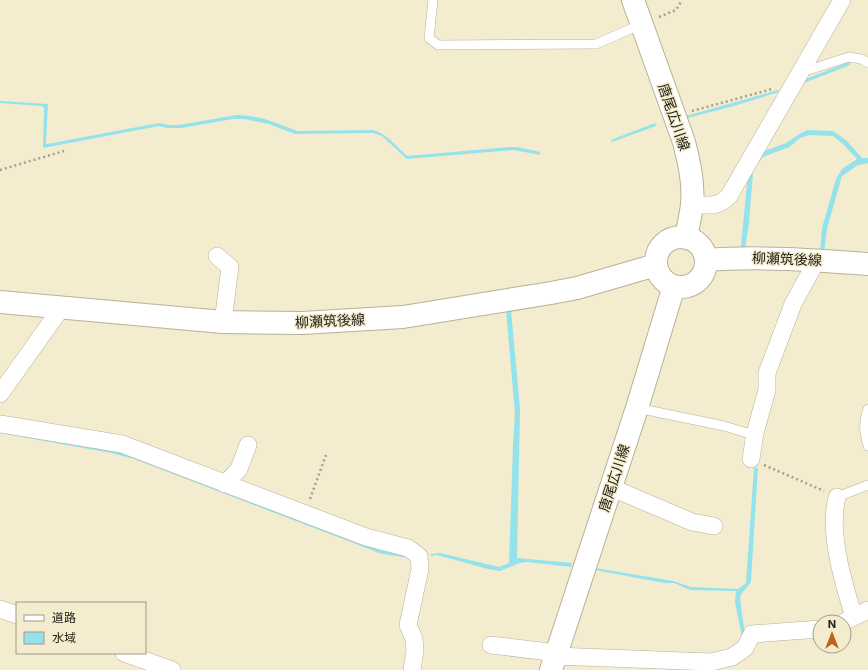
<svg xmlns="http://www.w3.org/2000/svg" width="868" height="670" font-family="Inter,'Noto Sans JP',sans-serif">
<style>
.water{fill:#94e2ec}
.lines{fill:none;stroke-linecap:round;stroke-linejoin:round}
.service-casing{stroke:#b9b196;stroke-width:10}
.minor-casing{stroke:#b9b196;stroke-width:18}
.secondary-casing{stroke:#b9b196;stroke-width:24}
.path{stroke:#a6a08a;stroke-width:2.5;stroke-dasharray:2 3;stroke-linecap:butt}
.service{stroke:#fff;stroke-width:9}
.minor{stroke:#fff;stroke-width:17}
.secondary{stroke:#fff;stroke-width:22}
.labels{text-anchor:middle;stroke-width:3;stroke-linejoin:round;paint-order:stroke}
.street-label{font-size:14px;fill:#232016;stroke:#f4eccf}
</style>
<rect width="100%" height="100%" fill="#f4eccf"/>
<path class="water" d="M849 62 850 65 804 83 803 80Z
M778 90 779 92 734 106 687 118 686 116Z
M0 101 48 104 46 143 47 144 159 123 168 125H179L237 115 250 116 265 119 298 131 373 130C387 134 396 146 407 156L511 147H517L540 152V155L514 150 407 159 382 136 373 133 295 134 269 124 244 119H233L181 128H167L159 126 43 148 44 108 42 106 0 103Z
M655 123 656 126 612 142 611 140Z
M808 130 833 131 847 141 862 158H868V163L858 165 842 176 827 229 824 253H820L822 228 836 179 842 169 857 159 843 144 833 136 809 135 800 138 789 147 763 157 759 162 756 160 759 153 786 143 801 133Z
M748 173H753L749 223 744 256H740Z
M506 310H511L520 409 517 558 572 563 571 567 527 562 520 563 500 571 488 569 437 555 431 556V554L440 553 499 567 509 563 513 444 515 414Z
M0 430 115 450 382 551 410 555V558L382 554 134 459 111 453 0 433Z
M754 468H758L751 581C748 588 740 592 740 599L745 635 742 636 735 603 736 591 690 590 674 583H664L595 570V568L673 581 691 587 738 589 746 583Z"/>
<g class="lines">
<g class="service-casing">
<path id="service" d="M433 0 429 38 438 45 596 44 642 24
M802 72 849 57 861 59 868 63
M637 408 724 426 754 435
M868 409C863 423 864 432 868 446
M837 497 868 485"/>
</g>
<g class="minor-casing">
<path id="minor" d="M692 204C707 205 718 208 729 196L842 0
M217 256 230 267 223 322
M0 394 62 307
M0 424 122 444 366 537 408 548 419 556 420 569 408 625 414 639 415 650 412 670
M751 459 755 433 767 390V373L793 304 817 260
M225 484 239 469 248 445
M610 487 692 522 714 526
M837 497C828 532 843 582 854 617
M0 609 17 615
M844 622 868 610
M491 645 557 653
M124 653 172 670
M556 656 711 662 732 657 745 648 752 634 820 629"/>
</g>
<g class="secondary-casing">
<path id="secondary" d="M633 0 684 142C689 162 694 183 692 204 691 215 688 226 686 238
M656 262a25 25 0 1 1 50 0a25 25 0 1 1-50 0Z
M706 260C760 256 814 260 868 264
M0 302 223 322 302 323 403 317 551 293 577 288 656 265
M551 670 637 408 674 286"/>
</g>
<path class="path" d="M659 17 676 10 682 0
M692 111 772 89
M0 170 64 151
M764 465 824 491
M310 499 326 455"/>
<use href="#service" class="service"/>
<use href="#minor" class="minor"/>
<use href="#secondary" class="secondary"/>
</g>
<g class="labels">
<g class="street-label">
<text transform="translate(674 117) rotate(71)" y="5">唐尾広川線</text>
<text transform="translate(787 259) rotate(2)" y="5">柳瀬筑後線</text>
<text transform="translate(330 321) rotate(-3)" y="5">柳瀬筑後線</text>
<text transform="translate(614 478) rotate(-72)" y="5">唐尾広川線</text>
</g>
</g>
<rect x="16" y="602" width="130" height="52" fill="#f4eccf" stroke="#a09a85"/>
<rect x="24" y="615" width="20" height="6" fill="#ffffff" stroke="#a09a85"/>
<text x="52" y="622" font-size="12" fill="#232016">道路</text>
<rect x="24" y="632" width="20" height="12" fill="#94e2ec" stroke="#a09a85"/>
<text x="52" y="642" font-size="12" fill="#232016">水域</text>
<g transform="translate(832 634)"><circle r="19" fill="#f4eccf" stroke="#a09a85"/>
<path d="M0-3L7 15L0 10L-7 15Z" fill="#c0621a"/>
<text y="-6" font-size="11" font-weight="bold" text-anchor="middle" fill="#232016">N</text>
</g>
</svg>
